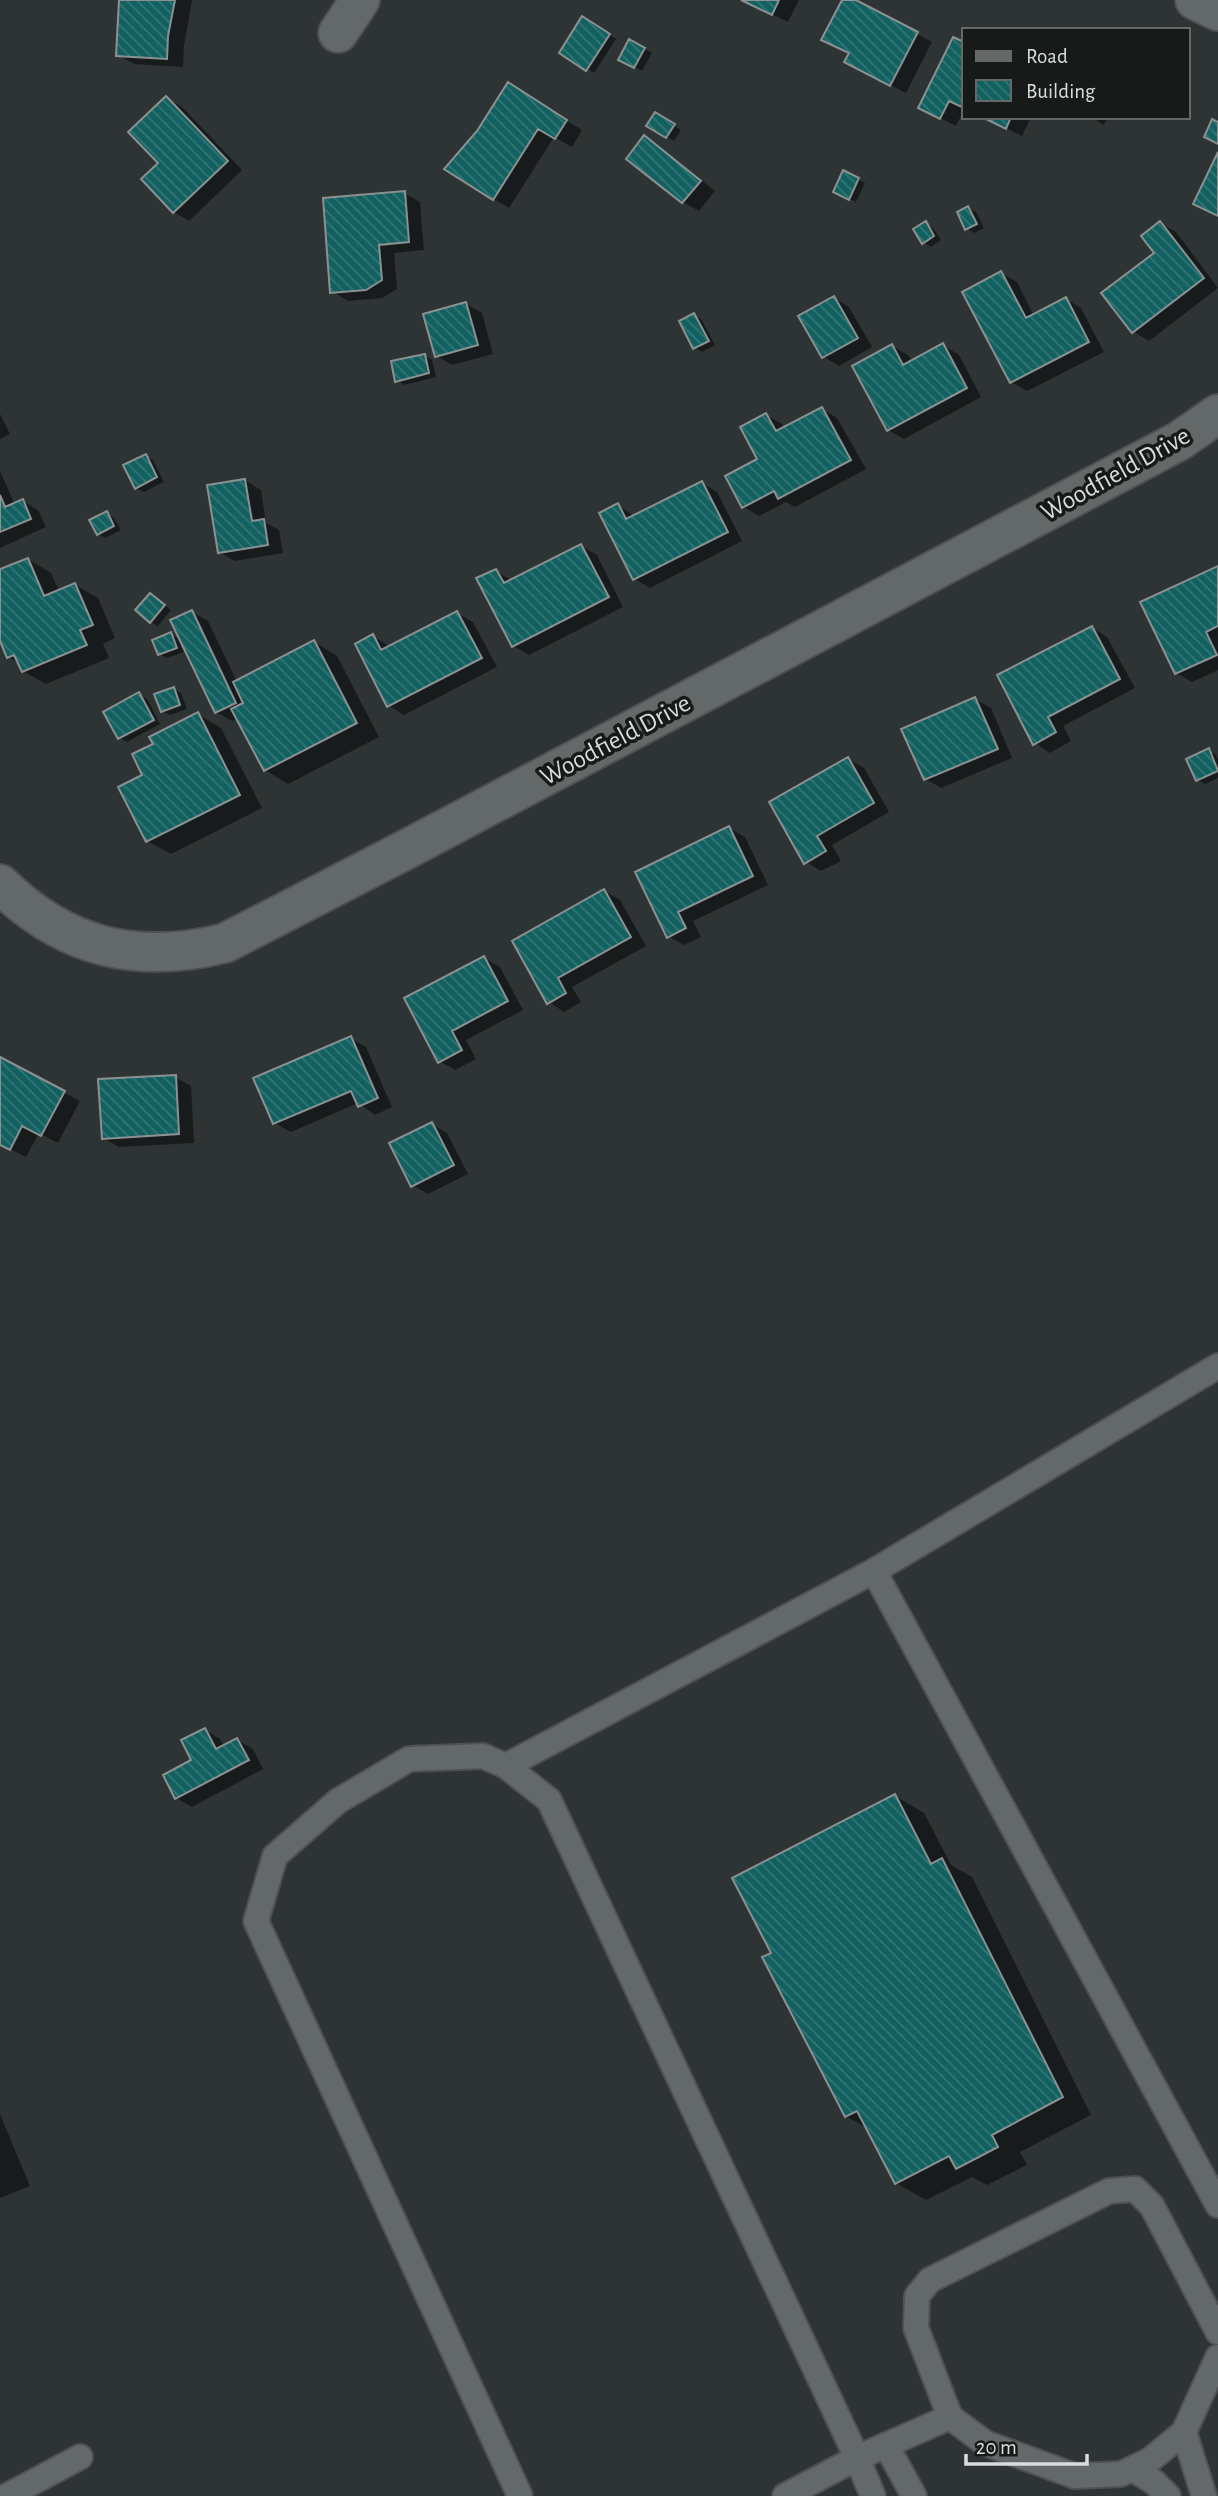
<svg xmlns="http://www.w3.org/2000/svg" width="1218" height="2496" font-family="'Alegreya Sans',sans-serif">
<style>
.shadow{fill:#0007}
.building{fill:url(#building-back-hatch);stroke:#8b9191;stroke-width:2}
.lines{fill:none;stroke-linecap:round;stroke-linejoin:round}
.service-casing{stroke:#4d5151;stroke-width:28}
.minor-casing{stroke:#4d5151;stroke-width:42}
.service{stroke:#636868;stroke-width:24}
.minor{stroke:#636868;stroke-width:38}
.labels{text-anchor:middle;stroke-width:7;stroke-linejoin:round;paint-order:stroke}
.street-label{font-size:26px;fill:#dadddd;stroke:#181a1a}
</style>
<defs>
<pattern id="building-back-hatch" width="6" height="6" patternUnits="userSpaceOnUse" patternTransform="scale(1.75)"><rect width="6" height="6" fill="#126060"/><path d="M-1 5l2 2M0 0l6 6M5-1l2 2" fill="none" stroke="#347676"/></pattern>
</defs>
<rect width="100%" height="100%" fill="#2e3333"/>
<path class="shadow" d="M121 0H192L184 46 183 67 134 64 118 55Z
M742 0H799L788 22Z
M844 0H853L932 42 906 93 862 70 850 54 823 40Z
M583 18 616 39 594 73 561 52Z
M954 39 964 44V110L956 126 936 116Z
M630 41 652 53 642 71 620 59Z
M524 94 582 130 572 147 554 137 509 208 494 199Z
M166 98 182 107 242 170 189 221 174 212 160 163Z
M655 114 681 130 674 141 648 125Z
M983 117H1031L1022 136Z
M1092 117H1109L1103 125Z
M645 138 660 147 715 191 699 211 683 202 628 158Z
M858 179 865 183 856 202 842 196Z
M404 193 420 202 424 250 394 253 397 289 382 298 348 301 332 291Z
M968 208 976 212 984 228 974 233 967 228Z
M1160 223 1176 232 1218 288 1149 341 1134 332 1104 294 1156 253Z
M926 224 933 228 941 240 931 247 923 242Z
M1001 273 1017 282 1034 316 1066 299 1081 308 1104 352 1027 391 1011 382Z
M834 298 849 307 872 347 839 366 824 357Z
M466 304 482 313 493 354 452 365 437 356Z
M694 315 701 319 715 345 702 352 695 348Z
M943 345 959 355 981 397 904 439 888 430 892 346 908 355 912 362Z
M424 355 432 360 436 377 404 385 397 380Z
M822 409 837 418 866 469 795 507 786 502 759 516 744 507 759 459 766 415 782 424 784 429Z
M0 414 10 434 0 439Z
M145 456 153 460 164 482 144 492 136 488Z
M0 471 15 505 23 501 38 510 46 527 0 548Z
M245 480 261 490 266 523 279 530 283 553 235 561 219 552Z
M702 483 717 492 742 541 650 588 635 579 618 505 635 517Z
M107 513 114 518 121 530 105 538 98 534Z
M581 546 597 555 623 607 529 655 513 646 496 571 511 580Z
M28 559 51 573 59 591 75 585 98 598 115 638 103 644 109 658 46 684 23 671 19 663 8 657 0 637V571Z
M1218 568V670L1192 682 1176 673Z
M158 599 171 610 158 626 151 622Z
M192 612 208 621 237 682 314 642 337 656 379 737 288 784 265 770 238 718 232 721 216 712 183 643 180 644 184 652 167 658 159 654 171 634 182 641Z
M457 613 473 622 497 667 404 715 388 705 373 636 390 647Z
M1092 628 1107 637 1135 688 1063 726 1071 741 1050 753 1035 743Z
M173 689 181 693 187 709 170 715 162 711Z
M139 694 147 699 160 724 127 742 120 738Z
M975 699 991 708 1012 758 941 788 926 779Z
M198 714 221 728 262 808 171 854 147 841 145 776 155 744Z
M1208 750 1216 755 1218 759V778L1205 784 1198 780Z
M848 759 864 768 889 812 832 845 841 861 821 871 806 862Z
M729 828 745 837 768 885 693 921 701 937 684 945 668 936 637 873Z
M604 891 620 900 646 946 572 987 581 1002 564 1012 549 1002 514 942Z
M484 958 500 967 523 1010 466 1040 476 1059 455 1070 439 1061 406 999Z
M350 1038 366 1047 392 1107 375 1115 358 1103 291 1132 275 1123Z
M0 1059 80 1101 58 1143 39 1133 26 1157 0 1144Z
M175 1077 191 1086 194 1143 119 1147 103 1138Z
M432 1124 447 1133 468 1174 428 1194 412 1185Z
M205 1730 220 1739 225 1747 237 1740 253 1749 263 1769 192 1807 176 1798Z
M895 1796 924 1813 951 1865 972 1877 1091 2115 1020 2152 1027 2165 987 2185 972 2177 926 2200 896 2183 868 2129 846 2116 773 1954Z
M0 2114 30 2186 0 2198Z"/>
<path class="building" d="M119 0H175L168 36 167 59 116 56Z
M741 0H779L772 15Z
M842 0H856L918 32 890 86 844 62 849 53 821 40Z
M582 16 610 34 586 71 559 53Z
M953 37 964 42V108L949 101 940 119 918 108Z
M629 39 645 48 634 68 618 60Z
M508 82 567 120 555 139 538 129 493 200 444 169 477 131Z
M166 96 228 161 173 213 141 179 158 163 128 132Z
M655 112 675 124 666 138 646 126Z
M982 117H1011L1006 129Z
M1212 119 1218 122V144L1204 137Z
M644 135 701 181 682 203 626 159Z
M1218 152V216L1193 204Z
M843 170 859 178 849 200 833 192Z
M405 191 409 242 379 245 382 280 366 290 330 293 323 198Z
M968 206 977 224 965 230 957 212Z
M926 221 934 236 922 244 913 229Z
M1160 221 1204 278 1132 333 1101 293 1154 253 1141 236Z
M1001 271 1026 318 1066 297 1089 342 1010 383 962 292Z
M834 296 858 338 822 358 798 316Z
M466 302 478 345 435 357 423 314Z
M694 313 709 341 693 349 679 321Z
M943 343 967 388 887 431 852 366 892 344 903 365Z
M425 354 429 373 395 382 391 361Z
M822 407 851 460 778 499 774 491 742 508 725 476 757 459 740 427 766 413 776 431Z
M146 454 157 477 135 489 123 465Z
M245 479 252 521 264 519 268 545 218 553 207 485Z
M702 481 728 532 633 580 599 513 618 503 626 519Z
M0 495 5 507 23 499 31 519 0 532Z
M107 511 114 526 97 535 89 520Z
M581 544 609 597 512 647 476 578 496 569 504 583Z
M28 558 44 596 75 583 93 625 80 630 87 645 22 672 14 655 7 658 0 641V569Z
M1218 566V626L1206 632 1217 655 1175 674 1140 602Z
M150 593 165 605 150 623 135 610Z
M192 610 236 703 215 713 170 620Z
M457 611 482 658 387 707 355 644 373 634 381 650Z
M1092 626 1120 679 1048 717 1056 732 1033 745 997 675Z
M171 632 177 648 158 655 152 640Z
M314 640 357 723 264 771 231 709 243 703 233 682Z
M174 687 180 705 161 712 154 694Z
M139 692 154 720 118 739 103 712Z
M975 697 998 749 924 780 901 729Z
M198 712 240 795 146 842 118 787 142 775 132 754 153 744 149 737Z
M1209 748 1218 771 1196 781 1186 759Z
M848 757 874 803 817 836 826 851 804 864 769 802Z
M729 826 753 876 678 912 686 928 667 938 635 872Z
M604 889 631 937 558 978 566 993 547 1004 512 941Z
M484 956 508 1001 452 1031 462 1050 438 1063 404 998Z
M351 1036 378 1098 358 1107 351 1091 273 1124 253 1078Z
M0 1057 65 1091 41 1136 22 1126 10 1150 0 1145Z
M176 1075 179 1134 102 1139 98 1079Z
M432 1122 454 1165 411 1187 389 1143Z
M205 1728 216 1749 237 1738 249 1760 175 1799 163 1775 191 1760 181 1740Z
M895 1794 931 1864 942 1858 1063 2097 992 2135 998 2147 956 2169 949 2156 895 2184 857 2111 845 2117 762 1957 771 1953 732 1878Z"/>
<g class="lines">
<g class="service-casing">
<path id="service" d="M1218 1366 874 1571 1218 2205
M506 1766 874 1571
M950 2417 916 2328 917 2296 930 2280 1109 2191 1135 2189 1152 2206 1218 2332
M1184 2432 1204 2496
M886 2445 914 2496
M1133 2469 1154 2482 1168 2496
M7 2496 80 2457
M520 2496 256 1921 275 1856 338 1801 409 1759 483 1756 506 1766 549 1800 857 2458 873 2496
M785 2496 857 2458 950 2417 985 2443 1075 2476 1121 2474 1150 2460 1184 2432 1218 2357"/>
</g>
<g class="minor-casing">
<path id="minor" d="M1195 0 1218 11
M338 33 360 0
M0 884C65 948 137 965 225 943L409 848 1179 441 1218 414"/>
</g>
<use href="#service" class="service"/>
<use href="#minor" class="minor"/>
</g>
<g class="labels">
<g class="street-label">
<text transform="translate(1115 473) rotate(-29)" y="9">Woodfield Drive</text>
<text transform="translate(615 739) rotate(-28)" y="9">Woodfield Drive</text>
</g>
</g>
<rect x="962" y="28" width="228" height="91" fill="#181a1a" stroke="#666868" stroke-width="2"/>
<rect x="976" y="51" width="35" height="10" fill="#636868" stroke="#666868" stroke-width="2"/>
<text x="1026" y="63" font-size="21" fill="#dadddd">Road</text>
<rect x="976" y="80" width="35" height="21" fill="url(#building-back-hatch)" stroke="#666868" stroke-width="2"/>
<text x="1026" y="98" font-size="21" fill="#dadddd">Building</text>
<path d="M966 2454v10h121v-10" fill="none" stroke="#dadddd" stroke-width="3.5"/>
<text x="976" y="2454" font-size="21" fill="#dadddd" stroke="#181a1a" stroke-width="5" paint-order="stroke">20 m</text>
</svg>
